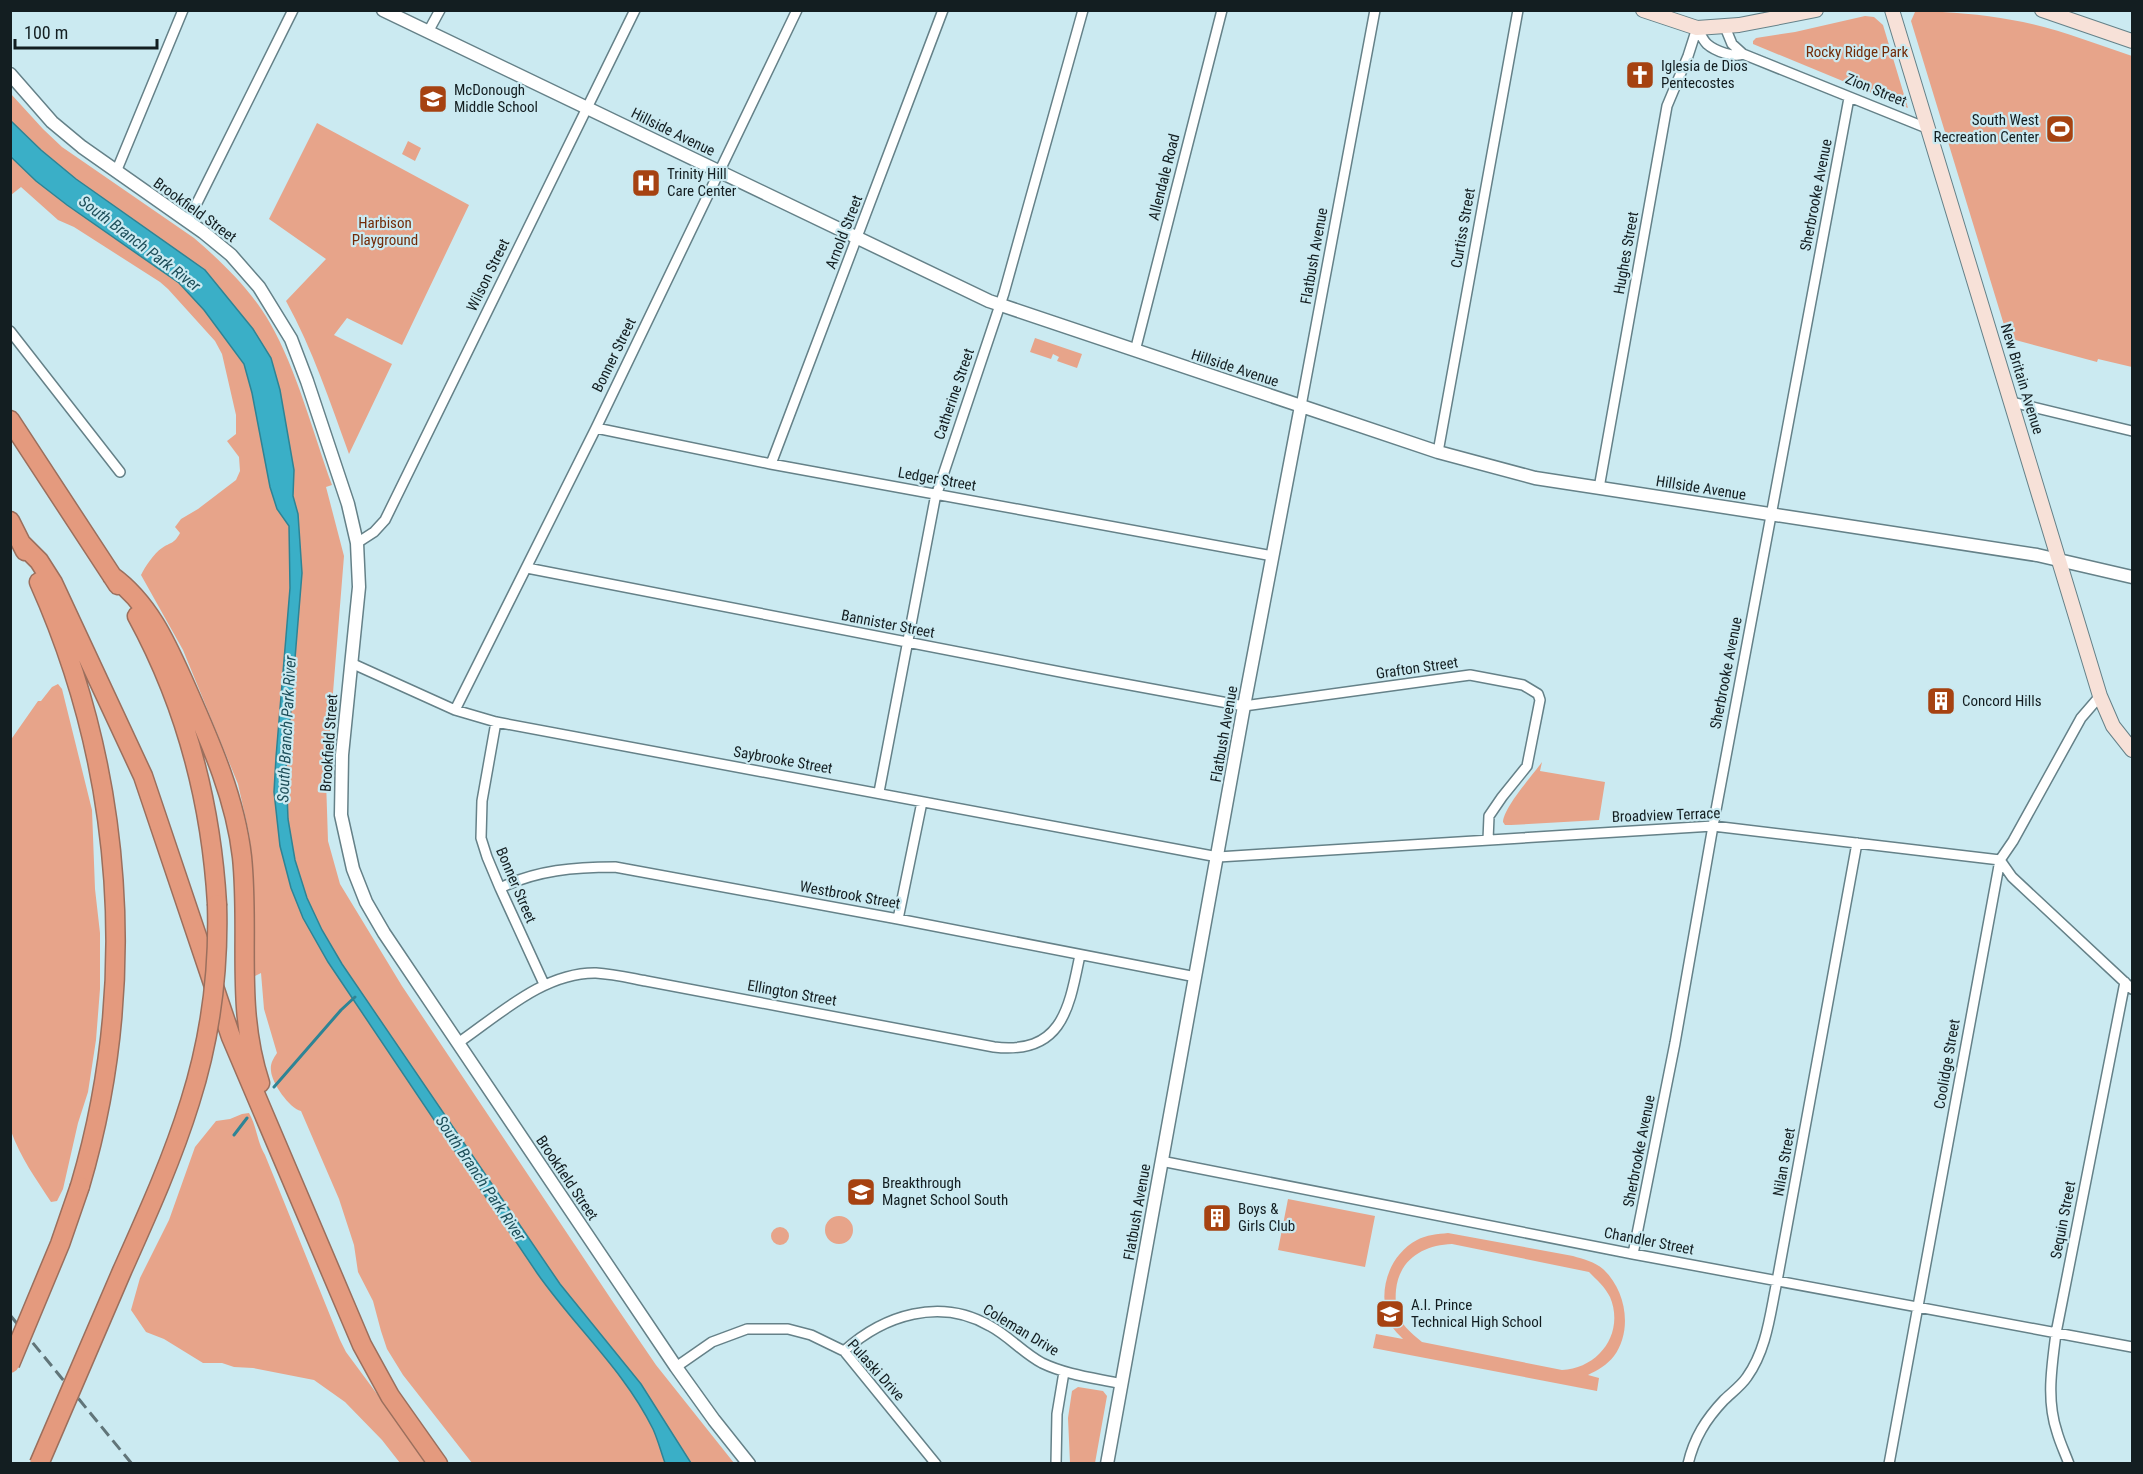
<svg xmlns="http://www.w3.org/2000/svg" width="2143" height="1474" font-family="'Roboto Condensed',sans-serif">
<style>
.green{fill:#e7a48a;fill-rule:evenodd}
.water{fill:#3aafc7;stroke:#2e8495;stroke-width:1.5}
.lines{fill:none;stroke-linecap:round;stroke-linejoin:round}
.stream{stroke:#2e8495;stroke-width:3}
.minor-casing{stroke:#658188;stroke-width:12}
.tertiary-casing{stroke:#658188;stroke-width:15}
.secondary-casing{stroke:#658188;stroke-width:16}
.motorway-casing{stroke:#9b6f5d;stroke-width:21}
.minor{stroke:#fff;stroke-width:9}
.tertiary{stroke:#fff;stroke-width:12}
.secondary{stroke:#f7e1d8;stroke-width:14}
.motorway{stroke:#e49a7e;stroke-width:18}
.rail{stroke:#617579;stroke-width:3;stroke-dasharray:12 6;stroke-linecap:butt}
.motorway-bridge-casing{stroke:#9b6f5d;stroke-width:21;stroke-linecap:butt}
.motorway-bridge{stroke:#e49a7e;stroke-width:18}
.labels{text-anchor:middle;stroke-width:4.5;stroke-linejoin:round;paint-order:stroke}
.park-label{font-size:15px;fill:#722b08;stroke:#cbeaf1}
.poi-label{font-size:15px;fill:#131e21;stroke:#cbeaf1;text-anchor:start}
.street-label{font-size:15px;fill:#131e21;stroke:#cbeaf1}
.water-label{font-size:16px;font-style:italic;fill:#1e4f5a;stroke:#cbeaf1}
</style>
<rect width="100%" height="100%" fill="#cbeaf1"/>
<path class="green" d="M1919 11C1950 12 1981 14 2012 20 2053 27 2093 43 2132 56V367L2098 359 2097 362 2008 338 1911 21 1915 12Z
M1865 16 1874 17 1883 25 1908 108 1753 44V41L1756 38 1795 32Z
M11 94 43 129 62 147 194 238C222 262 251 290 270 323 297 370 313 433 332 485L326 487 344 556 326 780 328 841 340 884 402 986 615 1305 656 1365 734 1463H472L403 1375 387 1349 381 1331 373 1301 358 1272 354 1245 339 1199 301 1111C289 1108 272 1083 271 1071 270 1064 273 1059 277 1053L264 1009 261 973 253 977 252 859 249 833 238 784 183 650 141 575C145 567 154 553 162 548 171 542 174 544 180 533L175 527 181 519 198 509 236 480 240 471 239 457 227 441 236 434V415L222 354 215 341 168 289 160 282 74 227 58 220 21 187 11 195Z
M317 123 469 205 402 345 347 318 334 335 392 364 349 454C330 402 313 350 286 301L326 259 269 219Z
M408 141 421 148 415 161 402 154Z
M1035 338 1082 354 1077 368 1057 361 1059 357 1053 354 1051 359 1030 352Z
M58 684 62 689 92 810 95 889 100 933V989L96 1040 88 1092 78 1123 63 1189 57 1201 51 1202C36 1179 20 1157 11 1131L10 741 38 701H41L52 687Z
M1542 762 1540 771 1605 782 1599 820 1511 825H1505L1503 822C1504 807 1532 776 1542 762Z
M249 1113C257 1127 257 1142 265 1155L340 1340 346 1352 428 1463H400L382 1440 345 1402 314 1380 253 1368 234 1367 222 1363H203L164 1339 146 1332 131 1310 140 1278 169 1220 195 1147 216 1121 230 1119 242 1114Z
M1288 1199 1375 1216 1365 1267 1278 1250Z
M825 1230a14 14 0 1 1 28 0a14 14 0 1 1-28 0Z
M771 1236a9 9 0 1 1 18 0a9 9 0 1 1-18 0Z
M1448 1233 1573 1256C1583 1259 1595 1262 1603 1269 1626 1290 1633 1330 1614 1356 1607 1365 1598 1370 1588 1375L1599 1378 1597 1391 1373 1348 1376 1334 1403 1339C1399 1335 1394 1330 1391 1325 1376 1296 1387 1256 1417 1240 1426 1235 1438 1234 1448 1233ZM1452 1244 1589 1272C1597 1280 1605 1287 1610 1297 1625 1333 1599 1368 1562 1370L1422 1342C1415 1336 1407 1330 1402 1322 1396 1313 1395 1301 1396 1290 1399 1259 1424 1245 1452 1244Z
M1078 1387 1103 1391 1107 1396 1095 1463H1070L1068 1418 1072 1391Z"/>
<path class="water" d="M10 120 41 150 76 179 205 270 253 329 271 358 280 390 294 470 293 496 298 514 302 573 286 768 288 819 295 860 307 898 322 930 342 964 560 1284 641 1384 691 1463H665C661 1452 658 1440 653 1429 624 1370 574 1326 537 1273L328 962 303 918 291 888 280 846 274 792 276 757 290 588 289 526 277 509 270 487 252 393 244 364 204 310 179 283 67 205 36 181 11 157Z"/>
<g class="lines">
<path class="stream" d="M274 1087 341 1010 355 997
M234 1135 247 1118"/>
<g class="minor-casing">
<path id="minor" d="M1725 27 1732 44 1743 54 1929 129
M1697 28C1700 33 1703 40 1707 44 1715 51 1734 58 1743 54
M428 32 440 10
M116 172 183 10
M188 221 293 10
M10 331 120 472
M1135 351 1222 10
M2012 402 2132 431
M1301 406 1375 10
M596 428 771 464 1273 556
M1438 452 1518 10
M771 464 943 10
M1599 488 1667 106 1688 56 1697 28
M357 543 374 532 385 520 635 10
M527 568 1076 675 1244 706 1470 675 1523 685 1538 694 1540 700 1527 766 1502 797 1489 816 1488 840
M351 663 455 710 496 722 1218 857 1713 826 2000 860 2012 877 2132 989
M455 710 596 428 797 10
M496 722 482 801 481 838 487 857 500 888 544 984
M879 792 935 499 1004 293 1083 10
M500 888C537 870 575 867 615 867L898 919 1196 977
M898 919 922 802
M458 1043C499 1015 544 972 596 973 613 974 630 978 646 981L994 1047C1062 1055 1069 1009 1080 955
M1161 1161 1633 1254 2132 1347
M1633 1254 1675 1043 1713 826 1849 98
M844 1351C884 1315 940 1297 990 1326 1009 1336 1023 1353 1042 1363 1067 1375 1095 1378 1122 1384
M676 1367 712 1342 747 1329H788L811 1335 844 1351 936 1464
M1056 1464 1057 1414 1064 1372
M1688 1464C1694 1438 1706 1419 1724 1400 1731 1393 1741 1386 1747 1377 1767 1349 1770 1314 1777 1281L1857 843
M1889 1464 2000 860 2013 841 2081 718 2100 696
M2069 1464C2065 1453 2060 1443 2057 1432 2046 1399 2052 1366 2056 1333L2125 982"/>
</g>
<g class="tertiary-casing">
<path id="tertiary" d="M383 10 989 301 1438 452 1535 478 2037 555 2132 577
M10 74 52 122 82 147 203 232 231 255 259 287 291 339 307 381 348 504 357 543 359 587 342 755 341 815 353 869 366 902 384 933 676 1367 714 1420 749 1464
M1107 1464 1244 706 1301 406"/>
</g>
<g class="secondary-casing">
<path id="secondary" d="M1643 10 1697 28 1739 25 1816 10
M1892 10 2100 696 2113 726 2132 750
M2042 10 2132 41"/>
</g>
<g class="motorway-casing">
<path id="motorway" d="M10 420 118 585
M10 521 25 551
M21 543 39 561 53 583 143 776 231 1037 362 1345 390 1396 438 1464
M112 576C148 602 166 642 183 680 208 737 235 795 242 857 250 934 235 1007 260 1083
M39 582C124 772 139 987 80 1186
M137 616C186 706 211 802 217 904"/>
</g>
<use href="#minor" class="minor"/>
<use href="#tertiary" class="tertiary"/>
<use href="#secondary" class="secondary"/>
<use href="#motorway" class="motorway"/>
<path class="rail" d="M10 1315 132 1464"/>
<g class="motorway-bridge-casing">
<path id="motorway-bridge" d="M10 1364 60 1244 80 1186
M39 1464C67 1399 95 1335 122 1271 147 1215 172 1160 190 1102 210 1039 219 970 217 904"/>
</g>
<use href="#motorway-bridge" class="motorway-bridge"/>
</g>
<defs>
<g id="church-square" transform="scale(1.5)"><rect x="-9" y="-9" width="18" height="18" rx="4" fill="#a64211" stroke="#cbeaf1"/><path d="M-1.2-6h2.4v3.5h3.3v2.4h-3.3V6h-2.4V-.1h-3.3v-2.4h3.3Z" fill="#fff"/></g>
<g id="school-square" transform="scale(1.5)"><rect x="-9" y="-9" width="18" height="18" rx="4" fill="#a64211" stroke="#cbeaf1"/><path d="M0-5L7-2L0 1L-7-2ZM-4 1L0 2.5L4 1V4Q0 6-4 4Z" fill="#fff"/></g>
<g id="stadium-square" transform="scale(1.5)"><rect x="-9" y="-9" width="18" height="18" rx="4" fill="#a64211" stroke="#cbeaf1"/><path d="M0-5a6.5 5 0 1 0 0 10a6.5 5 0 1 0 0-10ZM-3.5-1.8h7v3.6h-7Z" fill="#fff"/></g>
<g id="hospital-square" transform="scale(1.5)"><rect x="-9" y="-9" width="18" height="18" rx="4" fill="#a64211" stroke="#cbeaf1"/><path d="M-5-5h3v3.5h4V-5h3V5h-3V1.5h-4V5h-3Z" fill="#fff"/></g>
<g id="building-square" transform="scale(1.5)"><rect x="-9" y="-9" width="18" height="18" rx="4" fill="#a64211" stroke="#cbeaf1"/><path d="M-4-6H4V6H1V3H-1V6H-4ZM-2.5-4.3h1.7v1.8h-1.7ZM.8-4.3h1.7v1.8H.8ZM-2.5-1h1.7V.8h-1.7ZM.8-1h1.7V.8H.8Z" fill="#fff"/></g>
</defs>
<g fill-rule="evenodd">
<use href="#church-square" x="1640" y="75"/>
<use href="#school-square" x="433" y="99"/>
<use href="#stadium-square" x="2060" y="129"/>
<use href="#hospital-square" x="646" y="183"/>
<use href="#building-square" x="1941" y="701"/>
<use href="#school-square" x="861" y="1192"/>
<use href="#building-square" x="1217" y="1218"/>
<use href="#school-square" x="1390" y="1314"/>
</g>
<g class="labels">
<g class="park-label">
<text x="1857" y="57">Rocky Ridge Park</text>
<text x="385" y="228">Harbison<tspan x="385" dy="17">Playground</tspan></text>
</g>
<g class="poi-label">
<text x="1661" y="71">Iglesia de Dios<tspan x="1661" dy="17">Pentecostes</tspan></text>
<text x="454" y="95">McDonough<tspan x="454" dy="17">Middle School</tspan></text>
<text x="2039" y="125" text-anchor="end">South West<tspan x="2039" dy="17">Recreation Center</tspan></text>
<text x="667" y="179">Trinity Hill<tspan x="667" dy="17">Care Center</tspan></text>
<text x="1962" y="706">Concord Hills</text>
<text x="882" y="1188">Breakthrough<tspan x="882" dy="17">Magnet School South</tspan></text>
<text x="1238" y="1214">Boys &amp;<tspan x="1238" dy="17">Girls Club</tspan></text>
<text x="1411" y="1310">A.I. Prince<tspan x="1411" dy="17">Technical High School</tspan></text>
</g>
<g class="street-label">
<text transform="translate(1876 90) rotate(22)" y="5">Zion Street</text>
<text transform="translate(673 132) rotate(26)" y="5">Hillside Avenue</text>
<text transform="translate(1164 177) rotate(-76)" y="5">Allendale Road</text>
<text transform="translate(1816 195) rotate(-79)" y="5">Sherbrooke Avenue</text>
<text transform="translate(195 210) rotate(36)" y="5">Brookfield Street</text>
<text transform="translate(1463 228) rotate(-80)" y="5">Curtiss Street</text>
<text transform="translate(844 232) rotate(-69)" y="5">Arnold Street</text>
<text transform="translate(1626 253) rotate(-80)" y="5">Hughes Street</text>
<text transform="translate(1314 256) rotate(-80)" y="5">Flatbush Avenue</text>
<text transform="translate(488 275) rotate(-64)" y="5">Wilson Street</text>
<text transform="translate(614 355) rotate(-64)" y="5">Bonner Street</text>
<text transform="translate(1235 368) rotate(18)" y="5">Hillside Avenue</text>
<text transform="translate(2022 379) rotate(73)" y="5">New Britain Avenue</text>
<text transform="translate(954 394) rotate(-71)" y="5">Catherine Street</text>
<text transform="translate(937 479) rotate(10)" y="5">Ledger Street</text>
<text transform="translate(1701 488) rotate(9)" y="5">Hillside Avenue</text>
<text transform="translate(888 624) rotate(11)" y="5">Bannister Street</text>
<text transform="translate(1417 668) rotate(-8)" y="5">Grafton Street</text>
<text transform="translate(1726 673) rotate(-79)" y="5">Sherbrooke Avenue</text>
<text transform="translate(1224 734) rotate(-80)" y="5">Flatbush Avenue</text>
<text transform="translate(329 743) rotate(-86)" y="5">Brookfield Street</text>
<text transform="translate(783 760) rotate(10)" y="5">Saybrooke Street</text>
<text transform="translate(1666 815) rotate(-2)" y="5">Broadview Terrace</text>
<text transform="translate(516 885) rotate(67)" y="5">Bonner Street</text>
<text transform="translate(850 895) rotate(10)" y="5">Westbrook Street</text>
<text transform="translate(792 993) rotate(10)" y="5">Ellington Street</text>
<text transform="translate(1947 1064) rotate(-80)" y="5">Coolidge Street</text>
<text transform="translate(1639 1151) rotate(-79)" y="5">Sherbrooke Avenue</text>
<text transform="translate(1784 1162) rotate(-80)" y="5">Nilan Street</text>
<text transform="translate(567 1178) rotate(56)" y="5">Brookfield Street</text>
<text transform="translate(1137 1212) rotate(-80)" y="5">Flatbush Avenue</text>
<text transform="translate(2063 1220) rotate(-79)" y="5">Sequin Street</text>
<text transform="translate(1649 1241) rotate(11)" y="5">Chandler Street</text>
<text transform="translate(1021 1330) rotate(31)" y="5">Coleman Drive</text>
<text transform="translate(876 1370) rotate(48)" y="5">Pulaski Drive</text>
</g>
<g class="water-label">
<text transform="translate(140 243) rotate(37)" y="6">South Branch Park River</text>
<text transform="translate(286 729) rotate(-87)" y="6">South Branch Park River</text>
<text transform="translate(481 1178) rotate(56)" y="6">South Branch Park River</text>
</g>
</g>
<rect width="2143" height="1474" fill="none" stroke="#131e21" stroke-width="24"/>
<path d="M15 39v9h142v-9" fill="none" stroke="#131e21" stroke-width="3"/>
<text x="24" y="39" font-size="18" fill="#131e21" stroke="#cbeaf1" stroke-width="4.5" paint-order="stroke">100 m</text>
</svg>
